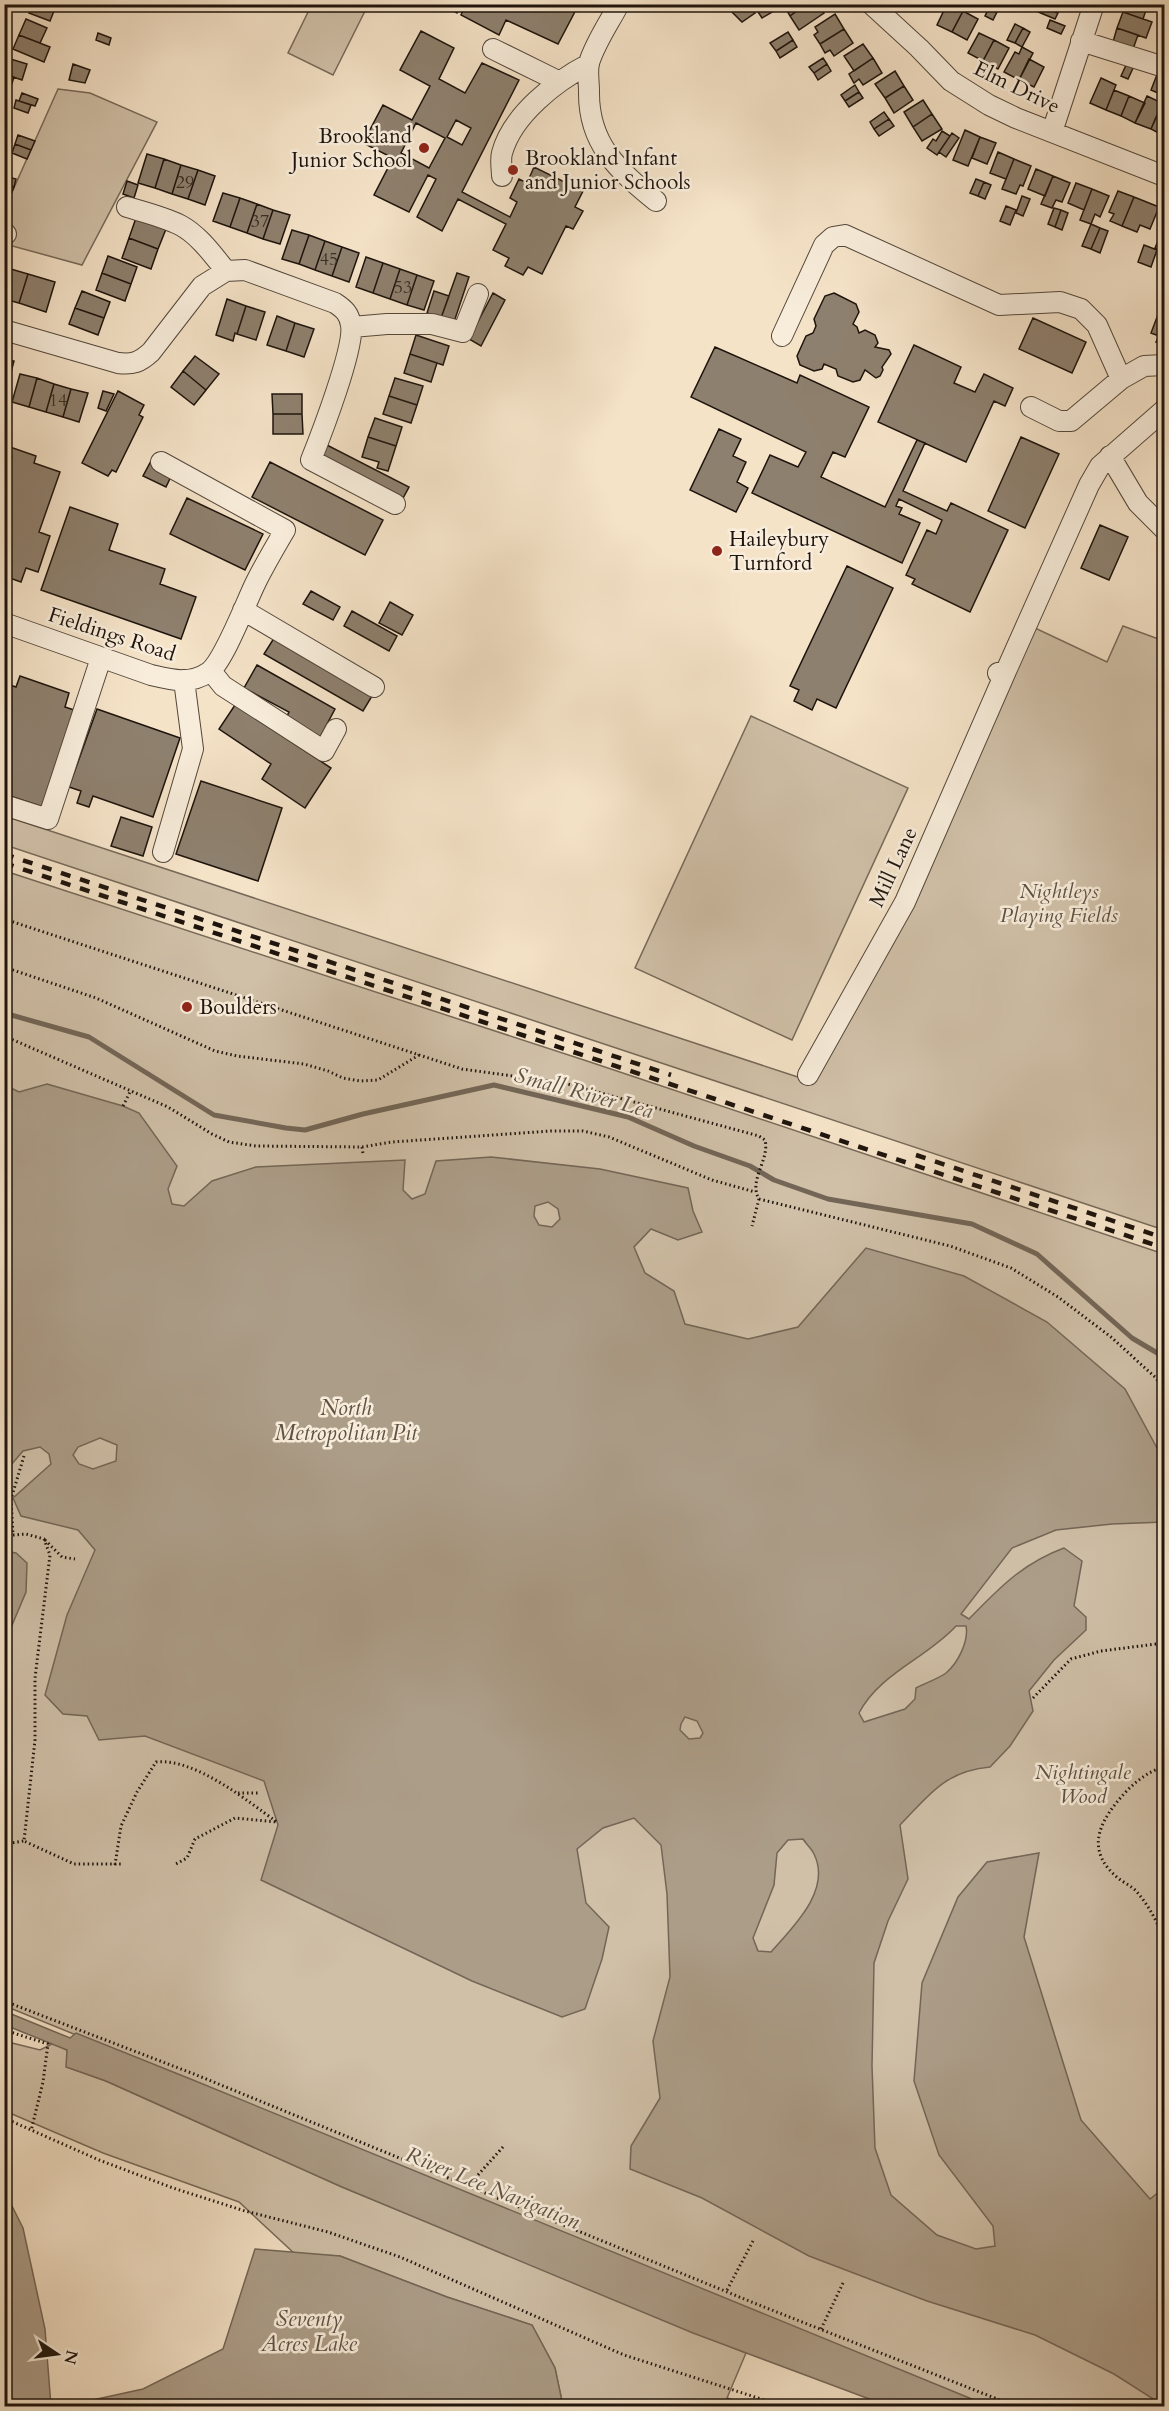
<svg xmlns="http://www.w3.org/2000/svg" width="1169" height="2411" font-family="Cardo,serif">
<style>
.green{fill:#d0c0a8;stroke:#776a5a;stroke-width:1.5}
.water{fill:#ac9d88;stroke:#736657;stroke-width:1.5;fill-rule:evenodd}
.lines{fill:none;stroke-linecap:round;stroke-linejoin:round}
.stream{stroke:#736657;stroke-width:5}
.building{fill:#8e806e;stroke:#1e140d;stroke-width:1.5;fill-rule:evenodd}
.minor-casing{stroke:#54483c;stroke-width:22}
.path{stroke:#1e140d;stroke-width:3;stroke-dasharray:1.5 3;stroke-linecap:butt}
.minor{stroke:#f8eddb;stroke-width:20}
.rail{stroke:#1e140d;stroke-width:4.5;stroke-dasharray:10 10;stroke-linecap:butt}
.poi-dot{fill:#8f2418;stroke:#f8eddb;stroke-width:2}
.labels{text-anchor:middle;stroke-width:5;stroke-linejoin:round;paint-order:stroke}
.number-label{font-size:18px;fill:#3a2f25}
.street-label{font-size:21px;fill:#1e140d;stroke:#f8eddb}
.poi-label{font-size:21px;fill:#1e140d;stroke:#f8eddb;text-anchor:start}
.park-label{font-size:21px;font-style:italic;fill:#5c5043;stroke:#f8eddb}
.water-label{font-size:22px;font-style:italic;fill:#5e5244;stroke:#f8eddb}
</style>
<rect width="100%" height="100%" fill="#f5e3c8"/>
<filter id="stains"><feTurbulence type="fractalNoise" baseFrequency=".00333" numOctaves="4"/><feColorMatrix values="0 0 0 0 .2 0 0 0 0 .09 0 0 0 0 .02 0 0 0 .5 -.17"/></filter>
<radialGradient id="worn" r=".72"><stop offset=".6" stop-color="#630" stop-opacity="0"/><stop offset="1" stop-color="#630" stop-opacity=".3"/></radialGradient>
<path class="green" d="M312 4 368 5 333 75 288 53Z
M58 89 90 93 157 122 82 265 5 244V208Z
M1123 626 1164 641V1230L5 845V816L810 1081 1035 628 1107 662Z
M751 716 908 788 792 1040 635 968Z
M5 871 587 1061 1164 1254V2406H986L5 2006Z
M4 2041 40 2050 54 2043 67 2050V2067L106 2081 342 2187 746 2353 727 2398 753 2406H563L555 2368 532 2325 447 2297 340 2256 295 2254 239 2202 103 2153 5 2111Z"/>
<path class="water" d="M47 1084 123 1106 139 1113 177 1166 168 1189 172 1204 184 1206 212 1181 256 1167 405 1160 403 1190 412 1199 425 1194 436 1161 491 1157 600 1169 688 1188 693 1211 702 1232 678 1240 651 1229 634 1247 645 1273 674 1291 685 1324 748 1339 798 1327 866 1248 964 1276 1047 1322 1125 1389 1164 1461V1522L1112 1524 1056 1530 1012 1548 961 1614 969 1619C999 1588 1023 1563 1064 1548L1082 1561 1074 1606 1086 1617V1630L1054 1660 1029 1691 1033 1711 1010 1746 990 1767C945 1771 929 1795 900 1825L908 1879 888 1921 874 1963 872 2066 875 2148 891 2195 937 2235 976 2249 995 2246 993 2226 939 2155 914 2081 922 1983 958 1897 987 1862 1039 1853 1024 1937 1081 2120 1150 2199 1164 2188V2406L1114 2374 1035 2335 927 2301 809 2256 702 2198 630 2169 631 2146 660 2098 653 2041 670 1977 667 1894 661 1845 634 1818 603 1828 577 1849 586 1903 609 1927 602 1959 585 2009 562 2017 472 1981 261 1880 278 1825 264 1781 145 1736 99 1740 87 1716 63 1714 45 1695 67 1615 95 1550 78 1530 21 1516 13 1498 51 1464 49 1454 40 1447 23 1451 5 1472V1085L19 1092ZM548 1202 558 1209 560 1219 552 1227 539 1225 534 1216 535 1206ZM100 1438 117 1445 116 1461 93 1469 79 1464 73 1455 78 1447ZM956 1626H966C969 1641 958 1663 946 1673 938 1679 925 1683 916 1688L915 1699 905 1709 864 1722 859 1713C880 1673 927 1658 956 1626ZM685 1717 697 1721 703 1733 700 1738 689 1739 680 1730 681 1724ZM803 1839C806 1844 812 1849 814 1854 832 1890 793 1927 771 1952L758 1951 753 1938 774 1885 777 1853 788 1840Z
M5 1551 16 1553 27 1563 26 1592 7 1637H4Z
M4 2011 70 2038 76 2033 193 2080 989 2406H888L693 2333 342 2187 106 2081 66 2067 67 2050 5 2025Z
M5 2192 23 2228 45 2329 51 2406H5Z
M255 2249 340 2256 447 2297 532 2325 555 2368 563 2406H65L143 2389 223 2349Z"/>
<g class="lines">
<path class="stream" d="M4 1013 89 1037 214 1115 286 1128 305 1130 363 1114 494 1085 628 1117 694 1146 750 1166 774 1180 828 1199 972 1224 1037 1254 1132 1338 1164 1357"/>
</g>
<path class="building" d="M32 4 56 6 50 21 29 13Z
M441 4H461L457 13Z
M466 4 545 5 579 4 558 44 506 20 499 35 461 15Z
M731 4H739L742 10 750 5 755 13 742 22 727 7Z
M770 4 774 11 762 18 758 12Z
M783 4H807L790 16Z
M807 4H818L824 13 799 30 790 16Z
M947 4 963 11 952 32 937 25Z
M991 4H1001L993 20 985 16Z
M1058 4 1055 12 1058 13 1055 19 1036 11 1039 4Z
M1125 4H1148L1143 19 1123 12Z
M963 11 978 19 967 40 952 32Z
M1123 12 1152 22 1146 38 1117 28Z
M835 14 844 29 820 44 814 35 818 32 815 27Z
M26 19 47 28 40 43 19 35Z
M1050 20 1065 26 1061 34 1047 28Z
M1015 24 1023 28 1015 43 1007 40Z
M1023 28 1030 32 1022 47 1015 43Z
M1117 28 1138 35 1133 49 1113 42Z
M844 29 853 43 834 56 830 50 825 53 820 44Z
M421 31 454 48 439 79 465 93 482 63 519 80 462 192 510 217 517 202 510 198 519 179 527 183 534 167 583 191 575 207 583 211 573 229 566 226 542 274 528 267 523 275 505 266 509 258 493 250 506 224 458 199 442 231 417 217 436 179 428 175 409 212 374 195 393 158 363 143 383 105 412 120 430 86 400 70ZM456 120 471 128 462 145 447 137ZM416 123 445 138 429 168 401 153Z
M788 32 793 40 776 51 770 43Z
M98 33 111 38 109 45 96 40Z
M979 33 994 40 983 61 968 53Z
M19 35 50 47 44 62 13 49Z
M793 40 797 47 780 58 776 51Z
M994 40 1009 48 998 69 983 61Z
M863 44 873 58 854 71 844 56Z
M1022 47 1033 53 1019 80 1004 72 1015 52 1019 54Z
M4 57 27 64 22 80 4 74Z
M823 58 827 64 814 73 809 67Z
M873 58 882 73 863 85 859 79 854 83 849 74Z
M1029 59 1044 67 1034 87 1019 80Z
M1127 63 1134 66 1128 79 1121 76Z
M73 64 90 70 85 83 69 80Z
M827 64 831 71 818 80 814 73Z
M895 71 904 86 885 98 875 84Z
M1158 72 1164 75V79L1158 93 1151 90Z
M4 74 14 77 9 93 4 92Z
M1101 78 1116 85 1106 110 1090 103Z
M855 85 859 92 845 101 841 95Z
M904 86 913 100 894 113 885 98Z
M1114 90 1129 96 1121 116 1106 110Z
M859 92 863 98 849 107 845 101Z
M22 93 38 99 35 106 19 101Z
M1129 96 1145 103 1135 123 1121 116Z
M1147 96 1162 103 1151 129 1135 123Z
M16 100 31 105 28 113 14 108Z
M923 100 932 114 913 127 904 112Z
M1160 109 1164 111V136L1151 129Z
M884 112 889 119 874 129 870 122Z
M932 114 942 129 922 141 913 127Z
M889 119 894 126 879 136 874 129Z
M965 130 980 137 968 166 953 160Z
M942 131 950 136 937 155 927 148 933 139 936 141Z
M952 133 959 138 946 157 939 152Z
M18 135 35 141 31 150 15 144Z
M980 137 996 143 987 164 972 158Z
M15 144 31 150 27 159 12 153Z
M998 152 1014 159 1006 179 990 173Z
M147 154 164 159 155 188 138 183Z
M164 159 181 165 172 194 155 188Z
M1014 159 1031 166 1023 186 1020 185 1016 194 1002 189Z
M181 165 198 170 188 199 172 194Z
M1036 169 1053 176 1045 196 1028 189Z
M198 170 215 176 205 205 188 199Z
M4 176 16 179 14 187 4 184Z
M1053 176 1070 183 1062 202 1056 200 1052 208 1041 204Z
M976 179 984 182 978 196 970 193Z
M127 181 138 185 134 198 123 194Z
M984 182 991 185 985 199 978 196Z
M1076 183 1092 189 1084 210 1068 203Z
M4 184 14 187 11 194 4 192Z
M1092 189 1109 196 1100 217 1095 214 1091 224 1080 220Z
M1118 191 1134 197 1122 226 1110 221 1114 214 1109 212Z
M223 193 240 198 230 227 213 221Z
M1022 196 1030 199 1023 216 1016 213Z
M1134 197 1159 207 1150 229 1140 225 1137 232 1122 226Z
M240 198 257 204 247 233 230 227Z
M257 204 273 210 263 239 247 233Z
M1006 206 1016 210 1010 225 1000 221Z
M1054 208 1061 210 1055 227 1048 224Z
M273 210 290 215 280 244 263 239Z
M1061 210 1068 213 1062 230 1055 227Z
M136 218 166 229 158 249 129 238Z
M1091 224 1100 228 1091 249 1082 246Z
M1100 228 1108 231 1100 253 1091 249Z
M292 230 309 235 299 264 282 259Z
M309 235 325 241 315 270 299 264Z
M129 238 158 249 151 269 122 258Z
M325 241 342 247 332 276 315 270Z
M1158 241 1164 243V251L1155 248Z
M1144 245 1157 250 1151 267 1138 262Z
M342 247 359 253 349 282 332 276Z
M108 256 137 267 131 284 102 273Z
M366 257 383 263 373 293 356 287Z
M383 263 400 269 390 299 373 293Z
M4 267 28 274 19 303 4 299Z
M400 269 417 275 407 305 390 299Z
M102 273 131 284 125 301 96 290Z
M457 273 469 277 454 322 441 318Z
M28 274 55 282 46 312 19 303Z
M417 275 434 281 424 310 407 305Z
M82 291 110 302 104 318 75 308Z
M434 291 449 296 441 318 427 313Z
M493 293 505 300 481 346 469 339Z
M834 293 856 304 859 312 853 324 857 327 859 333 865 330 875 335 878 343 875 347 889 350 891 354 882 367 883 370 880 376 876 378 865 370 860 380 853 382 838 376 836 369 824 364 822 369 814 371 800 365 797 356 806 336 813 333 816 326 814 319 825 296Z
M227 299 246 306 237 334 235 333 233 341 216 335Z
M1162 304 1164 305V345L1156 342 1159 336 1151 333Z
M246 306 265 312 256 340 237 334Z
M75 308 104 318 98 335 69 324Z
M277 316 295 323 286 351 267 345Z
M1033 318 1086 342 1072 373 1019 349Z
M295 323 314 329 304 357 286 351Z
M416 335 449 346 443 365 410 354Z
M914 345 961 367 954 383 975 392 984 374 1013 388 1005 406 994 401 966 462 878 422Z
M715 347 797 383 800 375 869 407 845 457 833 452 821 477 885 507 917 440 925 443 903 491 947 511 951 503 1008 530 970 612 912 584 915 579 906 575 927 530 936 534 942 520 899 499 896 506 902 508 899 514 920 523 902 563 752 493 770 455 798 467 806 452 691 397Z
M410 354 437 363 431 382 404 373Z
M195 356 219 374 206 390 183 371Z
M4 359 14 361 7 387H4Z
M183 371 206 390 194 405 171 387Z
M20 374 37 378 29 407 12 402Z
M37 378 54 384 46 412 29 407Z
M395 378 423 386 417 405 389 396Z
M54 384 71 389 63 417 46 412Z
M71 389 88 393 79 422 63 417Z
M103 391 114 394 106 411 98 408Z
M118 391 144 405 139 415 143 417 116 472 112 470 108 476 82 463Z
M272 394H302V414H273Z
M389 396 417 405 411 423 383 414Z
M273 414H302L303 434H273Z
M375 418 402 427 396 446 368 437Z
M719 429 741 439 733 456 746 462 737 482 748 488 736 512 690 490Z
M368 437 396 446 388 471 377 468 379 462 362 457Z
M1021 437 1059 454 1025 528 988 511Z
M321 442 409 487 402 500 315 455Z
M10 447 36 456 34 463 60 472 39 532 50 536 38 572 26 568 21 582 4 576V478L12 456 8 454Z
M151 461 173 472 166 487 143 476Z
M270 462 383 520 365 555 252 497Z
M187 498 263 534 245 570 170 534Z
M70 507 118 524 109 550 165 569 160 584 196 597 181 639 41 590Z
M1100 525 1128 537 1109 580 1081 568Z
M847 566 893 588 836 708 817 699 812 710 794 701 799 690 790 686Z
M311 591 340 607 333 620 303 604Z
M390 602 413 615 402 635 379 623Z
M352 611 397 636 389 651 344 626Z
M276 635 375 691 363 711 264 654Z
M257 665 335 709 319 739 285 720 289 712 244 688Z
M20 676 69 693 65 707 77 711 43 807 4 794V683L16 687Z
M235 705 331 768 305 808 262 779 271 764 219 729Z
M97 709 180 738 153 817 93 796 89 807 77 803 81 791 69 787Z
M201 781 282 808 258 881 176 854Z
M121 817 152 827 143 856 111 846Z"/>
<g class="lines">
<g class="minor-casing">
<path id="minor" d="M619 4C609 23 595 43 589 63 587 71 589 82 589 91 588 144 618 170 656 201
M871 4 919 48 951 81 989 105 1016 118 1164 176
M1081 41 1164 67
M493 49 558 81
M1052 132 1094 4
M502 176C502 169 500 160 502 153 512 115 556 81 589 64
M127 207C144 212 164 217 180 225 199 235 213 255 226 271
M4 234H6
M352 327 387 324H432L463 332 478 294
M4 330 118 363C133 365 140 362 151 352L202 286 226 271 245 270 335 303C344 309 349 313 351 325 355 347 321 435 311 460L395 504
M782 336 824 245 833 237 845 235 999 305 1060 302 1081 309 1097 325 1121 379
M1031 407 1059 421H1071L1121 379 1144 366 1164 365
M1110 456 1138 503 1164 529
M243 610 374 687
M4 623 151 675C172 680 190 685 209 672 224 661 246 602 256 582 265 564 275 547 285 530L161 462
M211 671 223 686 324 751 336 729
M998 673 1006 671 1089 485 1100 466 1164 410
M4 805 48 819 101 658
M163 852 193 749 184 680
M808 1075 905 902 1006 671"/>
</g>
<path class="path" d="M4 919 462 1069 564 1083 759 1136 765 1140C770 1160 748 1180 759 1199L752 1226
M4 967 96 998 215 1051 237 1056 304 1064 328 1071 343 1078 360 1081 378 1080 419 1055
M4 1036 168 1107 212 1134 229 1142 256 1146 362 1147 392 1142 551 1131H583L609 1137 712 1180 755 1192
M123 1106 131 1090
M362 1147 363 1154
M759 1199 950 1246 1011 1268 1058 1297 1111 1337 1156 1378 1164 1390
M24 1456 11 1499 13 1535 26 1534 44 1539 50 1555 35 1678V1740L24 1841 74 1864H123
M6 1535H13
M45 1540 62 1557 75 1559
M1033 1698 1071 1659 1101 1651 1164 1643
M1164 1767C1145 1772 1129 1787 1117 1802 1095 1829 1089 1854 1118 1878 1124 1883 1132 1886 1137 1892 1149 1906 1158 1923 1164 1940
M238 1793H259
M4 1844 24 1841
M115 1865 121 1826 137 1792 156 1762C195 1758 246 1800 277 1822L235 1818 195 1839 187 1858 174 1865
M4 2001 194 2074 759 2305 1015 2406
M4 2030 48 2044 43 2082 31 2131
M4 2118 99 2160 173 2188 245 2211 328 2232 400 2257 624 2355 783 2406
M469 2185 503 2147
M727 2290 753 2241
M821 2329 844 2281"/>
<use href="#minor" class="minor"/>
<path class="rail" d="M4 854 671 1075
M4 863 1164 1248
M916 1155 1164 1238"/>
</g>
<g class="poi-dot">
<circle cx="424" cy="148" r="6"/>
<circle cx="513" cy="170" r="6"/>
<circle cx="717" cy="551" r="6"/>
<circle cx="187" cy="1007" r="6"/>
</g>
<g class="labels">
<g class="number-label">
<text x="185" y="188">29</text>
<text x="260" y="227">37</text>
<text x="329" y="265">45</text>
<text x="403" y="293">53</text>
<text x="58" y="406">14</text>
</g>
<g class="street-label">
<text transform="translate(1017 87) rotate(26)" y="7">Elm Drive</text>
<text transform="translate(112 634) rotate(18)" y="7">Fieldings Road</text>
<text transform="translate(893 867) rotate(-65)" y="7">Mill Lane</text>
</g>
<g class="poi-label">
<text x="412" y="143" text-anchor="end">Brookland<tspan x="412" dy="24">Junior School</tspan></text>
<text x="525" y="165">Brookland Infant<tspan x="525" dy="24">and Junior Schools</tspan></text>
<text x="729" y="546">Haileybury<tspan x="729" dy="24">Turnford</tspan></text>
<text x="199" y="1014">Boulders</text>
</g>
<g class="park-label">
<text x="1059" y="898">Nightleys<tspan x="1059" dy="24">Playing Fields</tspan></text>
<text x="1083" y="1779">Nightingale<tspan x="1083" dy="24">Wood</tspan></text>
</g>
<g class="water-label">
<text transform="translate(584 1092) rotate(15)" y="8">Small River Lea</text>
<text x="346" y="1415">North<tspan x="346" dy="25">Metropolitan Pit</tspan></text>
<text transform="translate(493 2187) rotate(22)" y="8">River Lee Navigation</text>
<text x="309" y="2326">Seventy<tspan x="309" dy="25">Acres Lake</tspan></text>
</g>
</g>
<rect width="1169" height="2411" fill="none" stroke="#f5e3c8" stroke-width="24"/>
<rect x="6" y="6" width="1157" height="2399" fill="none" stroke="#1e140d" stroke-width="3"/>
<rect x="12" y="12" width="1145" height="2387" fill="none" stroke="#1e140d" stroke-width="1.5"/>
<g transform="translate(57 2354) rotate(103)" stroke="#f8eddb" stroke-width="4.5" paint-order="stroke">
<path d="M0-4.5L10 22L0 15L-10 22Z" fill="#1e140d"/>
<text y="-9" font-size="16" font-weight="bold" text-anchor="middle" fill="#1e140d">N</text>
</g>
<rect width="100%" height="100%" filter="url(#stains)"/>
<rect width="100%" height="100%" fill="url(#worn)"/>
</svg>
